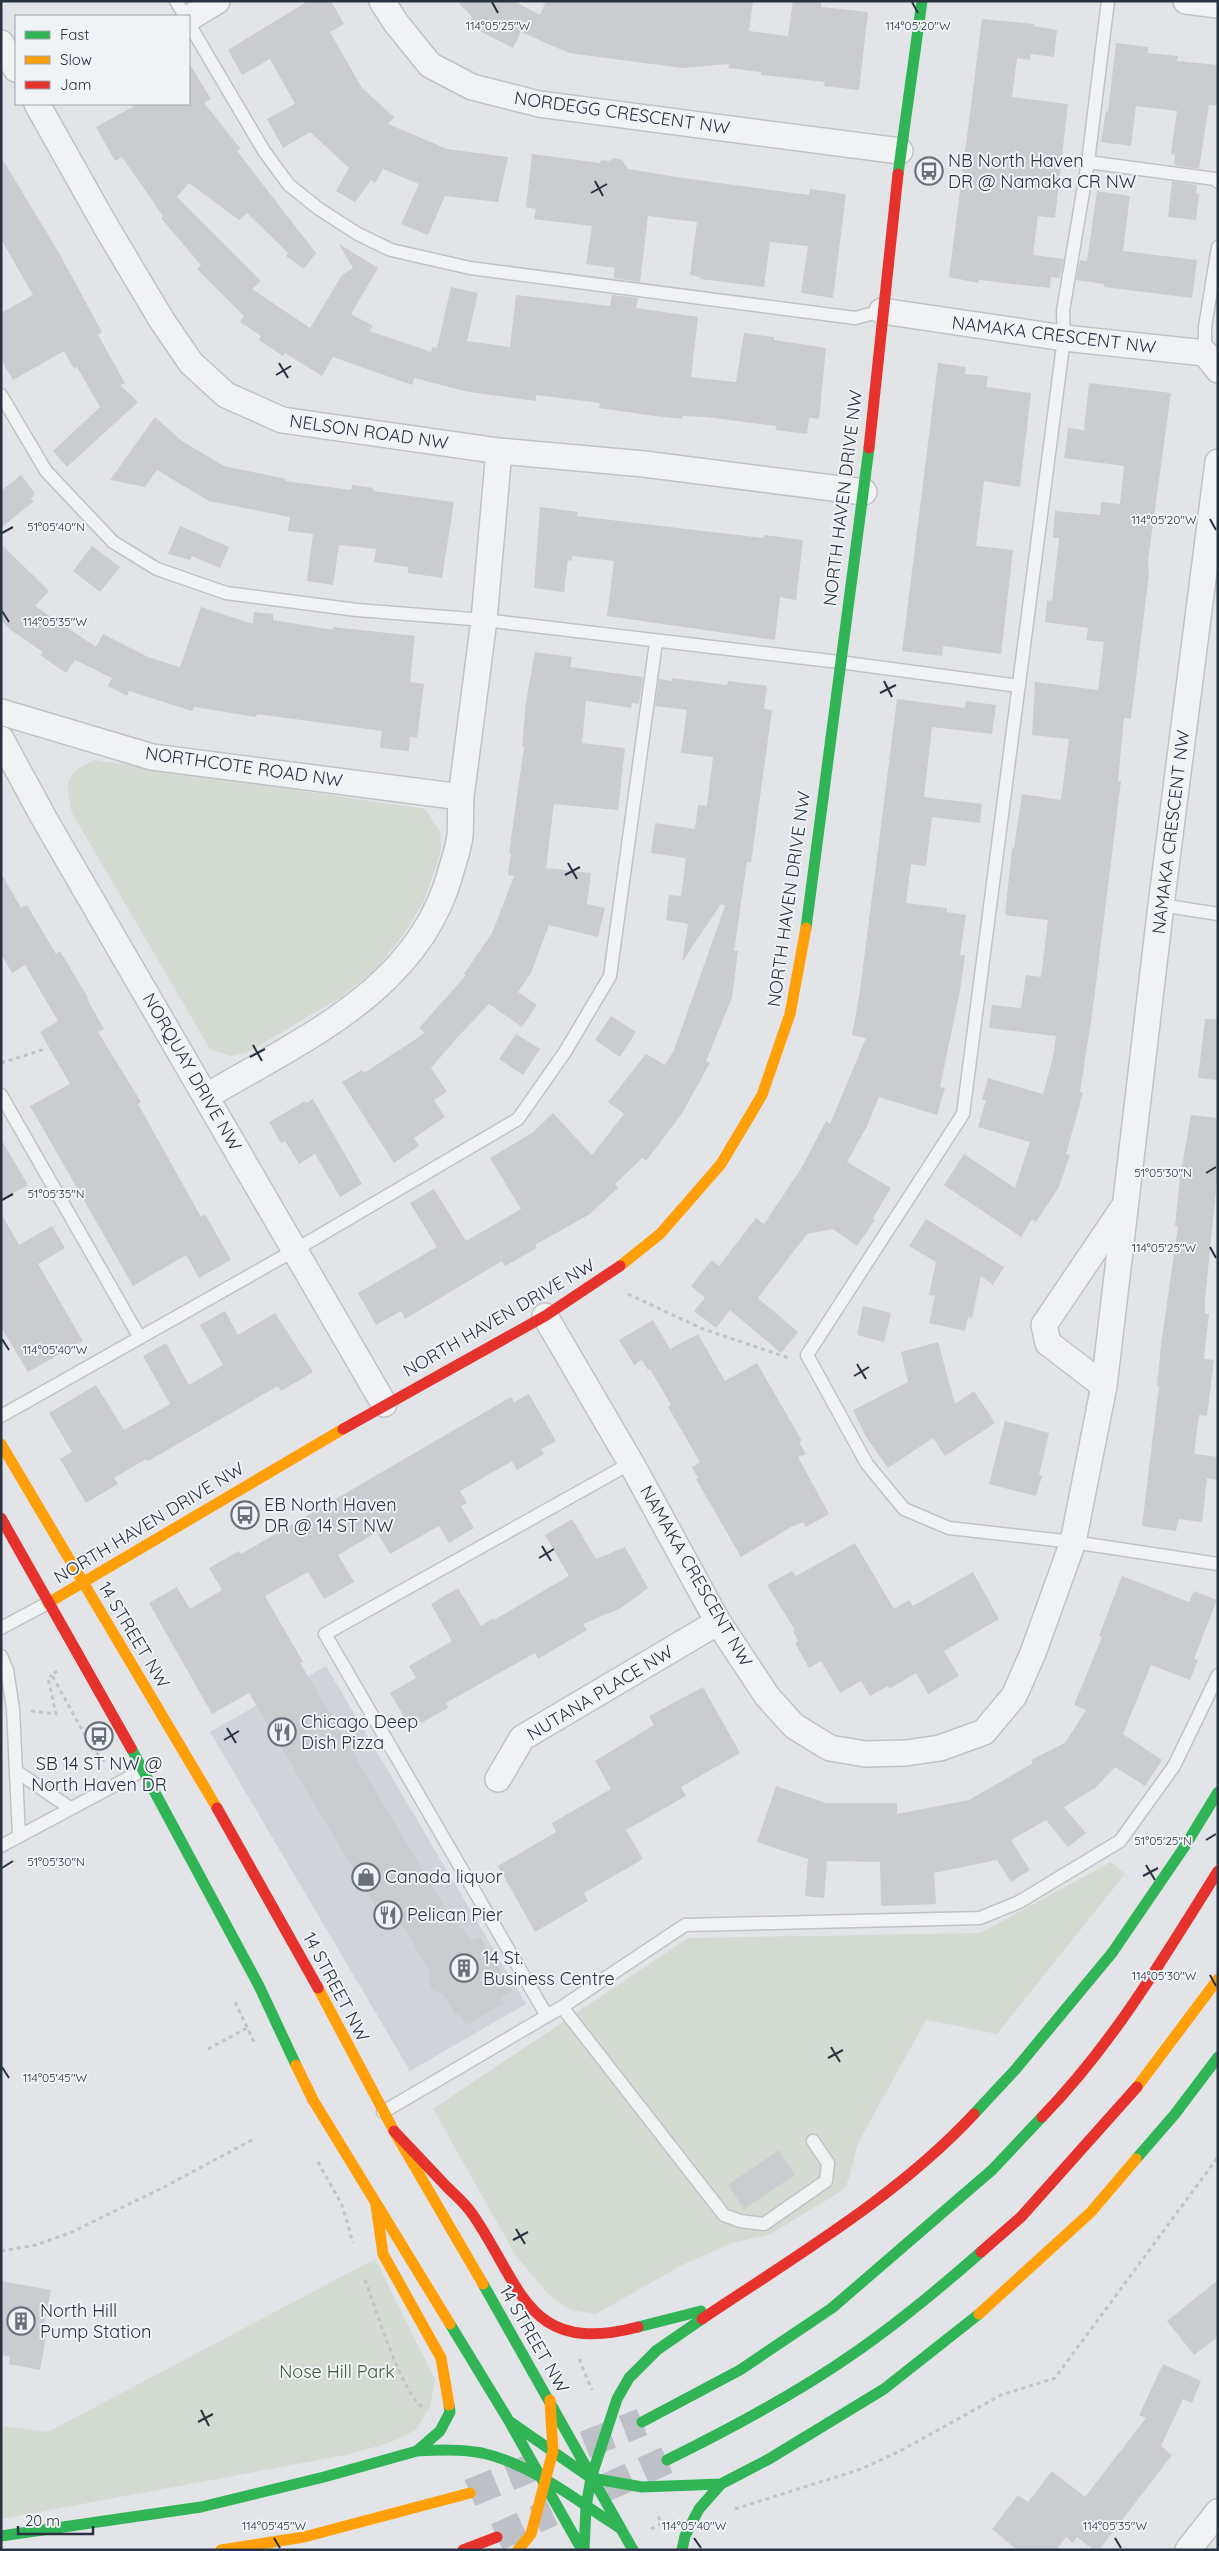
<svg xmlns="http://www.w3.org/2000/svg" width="1219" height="2551" font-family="Quicksand,sans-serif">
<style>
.built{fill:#d0d4da}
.green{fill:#d3dbd3}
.building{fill:#cbcccf}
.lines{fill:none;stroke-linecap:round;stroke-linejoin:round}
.primary-tunnel{stroke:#bdc0c6;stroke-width:28;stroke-dasharray:28 14;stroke-linecap:butt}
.lane-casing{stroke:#c0c2c5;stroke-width:15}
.street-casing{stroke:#c0c2c5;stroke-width:28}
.path{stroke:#c1c3c7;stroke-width:3;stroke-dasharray:4 4;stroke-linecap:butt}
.lane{stroke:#f1f2f4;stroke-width:12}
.street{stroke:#f1f2f4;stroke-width:25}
.fast{stroke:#30b455;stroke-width:11}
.slow{stroke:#ff9f0a;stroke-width:11}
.jam{stroke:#e5322d;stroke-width:11}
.ticks{fill:none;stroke:#293240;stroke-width:2}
.labels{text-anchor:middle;stroke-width:4;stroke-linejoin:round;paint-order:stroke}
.street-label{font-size:18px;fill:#293240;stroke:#f0f3f6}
.poi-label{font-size:18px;fill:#293240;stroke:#f0f3f6;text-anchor:start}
.park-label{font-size:18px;fill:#3e5b37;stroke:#f0f3f6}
.ticks-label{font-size:12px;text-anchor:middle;fill:#293240;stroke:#f0f3f6;stroke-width:4;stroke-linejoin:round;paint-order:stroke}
</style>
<rect width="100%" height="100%" fill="#e2e4e7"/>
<path class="built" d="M326 1666 526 2004 410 2071 210 1732Z"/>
<path class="green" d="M94 760 425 809 440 831 441 851 424 901 401 938 376 969 341 997 248 1052 230 1056 210 1049 72 813C65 780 64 776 94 760Z
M1111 1862 1125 1874 997 2034 926 2020 858 2143 849 2179 843 2190 769 2235 732 2243 682 2265 596 2314 571 2310 548 2294 516 2256 433 2109 688 1938 980 1933Z
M375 2259 435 2379 430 2407 416 2430 389 2443 346 2455 1 2519V2426L48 2432Z"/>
<path class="building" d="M308 1H331L344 24 330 32 362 88 394 117 388 124 447 149 508 157 498 202 445 196 428 235 401 224 419 184 383 169 375 183 371 180 355 202 336 191 349 168 310 132 283 148 267 119 295 104 270 59 242 75 228 50Z
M457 1H514L540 15 546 1H753L749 31 788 36 793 1H821V7L868 12 859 90 824 86 825 82 761 75V72L728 68 729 64 682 68 569 53 521 32 513 48 468 25 472 17Z
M982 19 1034 24V26L1057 30 1054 57 1031 54 1030 60 1017 58 1012 97 1068 104 1055 218 1038 216 1033 255 1064 259 1060 278 1051 277 1050 288 979 280 978 283 949 277Z
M1116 43 1148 47V53L1178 56 1177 61 1218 65V106L1209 105 1199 169 1174 165 1175 155 1171 154 1177 111 1136 106 1131 146 1101 142 1106 111 1108 112Z
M189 63 211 99 204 103 240 148 237 151 316 253 304 269 286 256 288 253 247 213 239 220 189 183 177 197 261 281 252 289 310 328 342 275 353 268 339 244 378 268 351 314 373 326 370 331 431 352 432 347 437 348 451 287 478 293 467 341 510 347 516 295 610 306 612 295 638 298 636 308 698 317 691 377 736 382 744 333 774 337V340L826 348 819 419 809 418 807 434 776 430V426L706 417 682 416V419L655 416 599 408 600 403 536 395V401L469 392 414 378 412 385 333 357 322 376 285 353 283 356 259 340 261 336 240 322 244 316 197 269 201 265 161 218 163 216 122 157 115 161 96 127 138 104H189Z
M532 154 600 163 601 160 609 161 614 158 622 160 628 169 683 178 809 195 810 189 846 194 833 298 801 293 808 246 770 242 764 287 700 279 701 277 690 275 697 222 648 216 640 282 614 278 615 268 586 264 592 226 534 219 536 209 526 207Z
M1 157 59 253 102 332 98 335 125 383 120 385 138 402 67 467 53 451 100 407 77 367 74 369 64 351 13 380 1 360V313L33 295 1 239Z
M1172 181 1197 185 1196 193 1199 194 1196 220 1168 217Z
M1097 191 1130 196 1123 251 1197 260 1192 298 1104 287V284L1076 280 1080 260 1087 261Z
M938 363 966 367 965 374 988 376 986 387 1031 393 1020 487 984 481 976 546 1013 550 1001 654 943 646 942 656 902 651Z
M1089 383 1171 393 1148 560 1149 575 1131 719 1124 718 1118 781H1121L1093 1008 1080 1092 1083 1093 1066 1154 1070 1155 1059 1187 1036 1222 1032 1219 1021 1237 944 1185 964 1154 1015 1188 1030 1142 978 1127 986 1100H982L988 1078 1043 1094 1053 1057 1056 1036 989 1028 992 1005 1021 1008 1026 975 1041 977 1048 920 1005 915 1012 848H1014L1022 794 1061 800 1069 739 1032 735 1035 682 1098 690 1104 642 1086 640 1088 628 1045 622 1047 600 1052 601 1059 538H1053L1055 511 1100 515 1101 502 1120 504 1124 466 1064 458 1068 428 1084 430Z
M155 417 182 441 224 466 286 479 285 481 351 490 352 485 373 488V491L454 502 442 578 408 573V567L374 562 376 549 339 545 333 585 307 581 313 534 288 531 290 517 209 501 157 470 145 487 110 480Z
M21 475 35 493 31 499 34 501 1 528V491Z
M540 507 578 512 577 516 763 538 764 535 803 540 796 600 780 597 775 640 607 616 614 561 572 556V561L568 560 564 592 534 588Z
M180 526 229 547 220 568 192 556 190 560 168 554Z
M1 544 49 591 35 606 96 647 103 634 148 657 180 667 201 607 253 624 254 612 273 614V620L333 630V627L415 636 410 682 424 684 417 738 410 737 409 751 380 748 382 731 257 714 256 717 194 707 192 711 129 691 127 696 108 686 112 678 75 660 66 673 40 655 43 652 12 631 1 620Z
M92 546 120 567 100 592 73 571Z
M535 652 572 657 570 667 643 677 639 704 632 703 631 708 586 701 582 743 625 748 618 810 554 804 546 868 591 873 587 904 605 908 598 937 549 925 531 973 518 992 537 1005 522 1027 489 1004 456 1039 431 1068 447 1092 434 1100 445 1117 414 1138 419 1146 394 1163 342 1082 362 1070 364 1073 425 1033 419 1028 466 975 464 974 492 933 514 876 508 875 511 853H509L524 747 522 746 526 702Z
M672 678 727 685 728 681 767 686 764 709 772 710 751 863 747 862 734 951H738L732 998 706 1061 710 1063 681 1115 646 1161 642 1158 615 1184 618 1188 590 1214 535 1245 537 1248 505 1266 502 1261 405 1319 401 1311 376 1325 358 1293 437 1247 410 1203 434 1189 466 1241 521 1209 490 1158 532 1133 553 1113 592 1155 624 1114 608 1102 646 1054 665 1065 674 1050 725 906 721 904 682 962 688 924 666 920 669 895 681 896 686 858 651 853 655 823 695 829 698 805 707 806 713 757 681 753 687 710 655 706 659 679 672 681Z
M897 699 965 708 966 701 996 705 992 734 932 727 924 797 982 804 980 823 932 817 926 866 911 864 906 903 947 908V912L966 915 960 955H965L960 991 940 1087 945 1088 937 1115 879 1097 866 1128 847 1162 891 1188 873 1218 875 1220 857 1246 833 1229 807 1234 758 1298 798 1332 781 1353 730 1310 716 1328 694 1311 705 1298 691 1286 712 1260 719 1266 756 1218 764 1224 802 1167 826 1121 830 1124 866 1038 852 1035 860 991Z
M1 873 21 908 27 905 56 954 60 951 88 998 87 999 104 1029 98 1032 141 1102 138 1104 201 1217 205 1214 231 1260 199 1278 186 1255 133 1286 30 1106 70 1084 40 1032 58 1021 25 965 12 973 1 954Z
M611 1016 636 1032 620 1057 595 1040Z
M1205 1019H1218V1080L1198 1078Z
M516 1034 540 1049 523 1075 499 1059Z
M313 1099 362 1184 340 1197 315 1154 299 1164 285 1141 281 1143 269 1122 305 1101 306 1103Z
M1191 1115 1218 1118V1171L1205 1300V1314H1209L1204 1359 1214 1360 1207 1416 1199 1415 1194 1454 1218 1457V1480L1207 1478 1202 1522 1179 1519 1176 1531 1142 1526 1159 1386H1157L1161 1345 1178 1226H1175L1180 1177Z
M1 1139 28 1185 1 1200Z
M1 1213 19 1245 52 1226 65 1248 38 1264 83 1341 28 1372 1 1327Z
M926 1219 1004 1267 993 1285 981 1276 972 1318 968 1317 965 1331 929 1323 935 1296 929 1295 936 1262 909 1246Z
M863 1306 891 1313 884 1342 857 1335Z
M225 1311 238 1335 275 1313 313 1372 281 1391 278 1386 148 1461 146 1459 114 1478 118 1484 86 1503 60 1459 72 1452 49 1413 96 1385 124 1430 170 1404 143 1356 166 1343 189 1385 223 1365 200 1325Z
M653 1320 670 1349 698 1334 725 1381 757 1363 802 1441 799 1442 806 1454 798 1457 829 1514 806 1527 803 1522 791 1527 741 1557 696 1479 698 1478 692 1467 700 1462 668 1407 671 1405 650 1369 648 1370 642 1360 634 1365 619 1340Z
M938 1342 955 1404 974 1391 995 1423 945 1456 933 1438 888 1468 866 1437 853 1410 908 1382 901 1352Z
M529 1394 556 1441 541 1449 544 1454 517 1470 512 1461 460 1491 467 1503 461 1506 474 1528 449 1543 439 1526 390 1554 377 1532 338 1555 354 1582 324 1599 308 1572 265 1596 303 1662 300 1663 448 1913 451 1912 471 1941 480 1937 513 1991 501 1998 504 2003 466 2025 459 2015 455 2014 444 1995 432 1990 428 1978 429 1971 402 1924 390 1931 249 1693 212 1714 149 1603 177 1587 190 1609 222 1590 209 1568 239 1551 241 1554 511 1397 514 1402Z
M1005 1421 1049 1433 1039 1475 1042 1476 1036 1496 989 1484Z
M572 1519 596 1559 625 1547 648 1588 621 1608 583 1624 587 1630 538 1659 535 1653 446 1703 448 1708 421 1723 419 1719 409 1725 390 1693 416 1678 409 1666 452 1641 431 1604 458 1588 481 1626 493 1618 494 1620 569 1576 545 1535Z
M855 1543 894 1609 909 1600 913 1606 973 1572 999 1619 944 1651 959 1676 928 1694 916 1673 889 1689 888 1686 870 1696 861 1681 840 1693 821 1661 809 1668 795 1643 798 1641 793 1631 795 1630 767 1585 792 1571 796 1576Z
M1122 1576 1189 1602 1194 1591 1217 1600 1194 1659 1198 1660 1190 1680 1151 1665 1123 1734 1162 1760 1145 1786 1115 1767 1095 1788 1064 1807 1086 1833 1068 1847 1046 1820 1011 1840 1030 1870 1011 1882 997 1860 934 1873 936 1904 881 1906 880 1862 827 1861 824 1898 805 1896 808 1859 757 1842 776 1786 826 1803H897V1814L969 1800 1033 1763 1031 1760 1065 1743 1086 1710 1074 1705 1102 1637 1099 1636Z
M703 1687 740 1753 681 1787 686 1796 626 1830 643 1859 584 1893 588 1901 535 1932 498 1866 556 1832 552 1823 611 1789 595 1761 654 1725 649 1716Z
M779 2150 795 2175 744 2209 728 2185Z
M1218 2280V2337L1194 2355 1167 2321Z
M1 2281 51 2290 43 2330 47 2331 40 2370 9 2364 10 2357 1 2355Z
M1163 2364 1201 2381 1192 2403 1183 2399 1161 2446 1172 2455 1099 2550H1094L1077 2537 1073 2543 1066 2537 1056 2550H1017L992 2529 1018 2495 1028 2502 1052 2471 1085 2497 1146 2418 1139 2415Z"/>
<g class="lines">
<path class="primary-tunnel" d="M585 2445 642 2422
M605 2488 667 2460
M470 2493 543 2463
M497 2537 552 2512"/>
<g class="lane-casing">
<path id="lane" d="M176 1 185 16
M1108 1 1088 162 1063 311 1064 338 963 1114 807 1355 867 1464 904 1509 949 1528 1073 1542 1218 1564
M189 24 264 151 289 185 319 209 358 234 391 250 470 268 855 318 882 311
M1088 162 1215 179 1218 182
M1205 353V327L1218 247
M1 395 46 471 113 542 157 569 226 593 357 610 484 620 839 662 1019 686
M1161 905 1218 914
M1 1095 140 1338
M1 1416 295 1250 518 1119 565 1052 610 976 656 642
M1 1628 48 1603
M1 1656 7 1670 13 1709 19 1836
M16 1771 70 1808
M1 1846 143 1770
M562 2007 724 2215 740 2221 764 2224 826 2181 828 2163 813 2141
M547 2016 325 1634 631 1463
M383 2112 562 2007 685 1925 980 1918 1019 1902 1120 1841 1174 1766 1218 1675"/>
</g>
<g class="street-casing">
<path id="street" d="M382 1 396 23 430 65 472 87 539 104 900 151
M1186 1 1218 5
M189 18 217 1
M1 43 16 69
M37 104 105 225 161 319 191 363 226 395 282 420 499 451 644 464 864 492
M882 311 1064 338 1205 353 1218 370
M1 712 152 757 461 797 484 620 499 451
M1 739 45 820 384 1404
M207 1096C303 1039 420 989 451 871 454 860 459 847 460 835 461 822 460 809 461 797
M545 1316 631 1463 718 1622 767 1696 794 1726 830 1748 865 1754 906 1753 940 1748 984 1732 1014 1696 1033 1653 1073 1542 1104 1386 1161 905 1218 462
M1104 1386 1048 1343 1044 1325 1123 1208
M498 1779 522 1738 718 1622
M1188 2550 1218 2512"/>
</g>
<path class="path" d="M1 1063 45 1049
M628 1294 703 1329 789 1358
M57 1671 52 1675 93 1750 107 1763
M31 1711 56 1714 48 1678 52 1675
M235 2002 255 2044
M208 2049 247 2028
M318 2162 342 2205 353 2243
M1 2251 36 2245 72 2232 168 2185 252 2140
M365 2280C374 2303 403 2398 423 2407
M579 2359 592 2390
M735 2509 861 2469 900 2451 1001 2395 1055 2378 1218 2157
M651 2529 662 2523 656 2513"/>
<use href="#lane" class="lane"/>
<use href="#street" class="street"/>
<path class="fast" d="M898 174 922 1
M806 928 869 448
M131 1748 259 1986 296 2065
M974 2114 1015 2070 1112 1953 1185 1846 1218 1792
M1136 2159 1175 2114 1218 2057
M483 2284 633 2550
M450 2324 509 2421 582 2550
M638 2327 701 2311
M509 2421 591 2478 642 2487 721 2484
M642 2422 740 2370 832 2308 992 2170 1042 2117
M417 2451C439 2450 461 2449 482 2453 532 2464 577 2501 620 2528
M667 2460C730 2429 794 2395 853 2354 898 2323 940 2288 981 2252
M1 2536 201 2507 324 2477 417 2451 440 2431 450 2412 449 2405
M584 2550 586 2507 591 2478 617 2399 629 2378 657 2350 702 2319
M682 2550 685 2536 699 2509 721 2484 769 2459 884 2389 979 2314"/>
<path class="slow" d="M620 1266 660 1234 721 1164 762 1095 790 1014 806 928
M1 1444 217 1808
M48 1603 343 1429
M318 1988 394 2131 483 2284
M296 2065 313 2100 450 2324
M1137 2087 1218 1979
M376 2205 383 2254 441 2358 449 2405
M979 2314 1091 2212 1136 2159
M221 2550 304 2537 470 2493
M518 2550 531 2534 553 2451 550 2400"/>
<path class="jam" d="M869 448 898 174
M343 1429 545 1316 620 1266
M1 1518 131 1748
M217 1808 318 1988
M1042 2117C1113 2044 1164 1957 1218 1871
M394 2131C412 2150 429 2168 447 2187 455 2195 466 2204 473 2215 523 2288 527 2356 638 2327
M981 2252 1021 2217 1137 2087
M702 2319C794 2257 898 2196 974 2114
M463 2550 497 2537"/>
</g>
<path class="ticks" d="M492 2 498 13M912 2 918 13M595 181 603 196M591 193 607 184M279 363 288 378M276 375 291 366M1210 519 1216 530M2 533 13 527M2 611 9 622M884 681 892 697M880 693 896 685M568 863 577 879M565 875 580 867M253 1045 262 1061M250 1057 265 1049M1206 1173 1216 1167M2 1200 13 1194M1210 1247 1216 1258M2 1339 9 1350M857 1364 866 1379M854 1376 869 1367M542 1546 551 1561M539 1558 554 1549M227 1728 236 1743M224 1740 239 1731M1206 1840 1216 1834M1146 1865 1155 1880M2 1868 13 1861M1143 1876 1158 1868M1210 1975 1216 1986M831 2047 840 2062M828 2058 843 2050M2 2067 9 2078M516 2229 525 2244M513 2240 528 2232M201 2410 209 2426M198 2422 213 2414M274 2538 280 2548M694 2538 701 2548M1115 2538 1121 2548"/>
<defs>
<g id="bus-ring" transform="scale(1.4375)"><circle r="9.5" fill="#f0f3f6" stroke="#6a707a" stroke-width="1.5"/><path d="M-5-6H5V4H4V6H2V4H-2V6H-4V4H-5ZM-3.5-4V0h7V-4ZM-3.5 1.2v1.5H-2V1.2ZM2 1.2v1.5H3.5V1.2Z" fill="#6a707a"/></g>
<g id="restaurant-ring" transform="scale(1.4375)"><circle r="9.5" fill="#f0f3f6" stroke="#6a707a" stroke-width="1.5"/><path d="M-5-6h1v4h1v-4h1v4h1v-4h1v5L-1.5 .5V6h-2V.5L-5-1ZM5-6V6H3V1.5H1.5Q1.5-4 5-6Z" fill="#6a707a"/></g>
<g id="shop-ring" transform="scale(1.4375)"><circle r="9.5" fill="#f0f3f6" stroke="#6a707a" stroke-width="1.5"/><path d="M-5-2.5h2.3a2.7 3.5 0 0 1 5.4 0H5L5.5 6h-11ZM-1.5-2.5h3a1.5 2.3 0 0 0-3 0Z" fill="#6a707a"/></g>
<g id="building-ring" transform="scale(1.4375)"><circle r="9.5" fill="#f0f3f6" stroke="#6a707a" stroke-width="1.5"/><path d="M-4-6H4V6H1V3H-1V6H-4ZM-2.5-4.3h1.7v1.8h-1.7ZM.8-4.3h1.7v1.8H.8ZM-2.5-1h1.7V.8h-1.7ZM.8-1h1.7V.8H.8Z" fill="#6a707a"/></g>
</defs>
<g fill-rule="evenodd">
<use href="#bus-ring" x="929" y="171"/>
<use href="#bus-ring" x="245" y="1515"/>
<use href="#restaurant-ring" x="282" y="1732"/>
<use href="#bus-ring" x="99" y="1736"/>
<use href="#shop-ring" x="366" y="1877"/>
<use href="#restaurant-ring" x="388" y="1915"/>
<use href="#building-ring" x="464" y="1968"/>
<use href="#building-ring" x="21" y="2321"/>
</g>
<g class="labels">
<g class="street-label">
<text transform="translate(622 113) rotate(8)" y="6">NORDEGG CRESCENT NW</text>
<text transform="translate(1054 335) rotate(7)" y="6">NAMAKA CRESCENT NW</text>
<text transform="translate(369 432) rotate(8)" y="6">NELSON ROAD NW</text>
<text transform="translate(843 498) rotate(-83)" y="6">NORTH HAVEN DRIVE NW</text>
<text transform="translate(244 767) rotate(8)" y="6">NORTHCOTE ROAD NW</text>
<text transform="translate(1171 832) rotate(-83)" y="6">NAMAKA CRESCENT NW</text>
<text transform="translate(789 899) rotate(-82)" y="6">NORTH HAVEN DRIVE NW</text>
<text transform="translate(192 1072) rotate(60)" y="6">NORQUAY DRIVE NW</text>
<text transform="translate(499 1318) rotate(-30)" y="6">NORTH HAVEN DRIVE NW</text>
<text transform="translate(149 1523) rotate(-31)" y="6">NORTH HAVEN DRIVE NW</text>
<text transform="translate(696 1576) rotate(60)" y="6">NAMAKA CRESCENT NW</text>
<text transform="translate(134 1635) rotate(59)" y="6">14 STREET NW</text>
<text transform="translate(600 1693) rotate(-31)" y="6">NUTANA PLACE NW</text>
<text transform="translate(336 1987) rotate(62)" y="6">14 STREET NW</text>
<text transform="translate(534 2339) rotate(60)" y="6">14 STREET NW</text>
</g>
<g class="poi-label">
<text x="948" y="167">NB North Haven<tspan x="948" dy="21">DR @ Namaka CR NW</tspan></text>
<text x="264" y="1511">EB North Haven<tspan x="264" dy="21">DR @ 14 ST NW</tspan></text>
<text x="301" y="1728">Chicago Deep<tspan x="301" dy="21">Dish Pizza</tspan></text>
<text x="99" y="1770" text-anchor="middle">SB 14 ST NW @<tspan x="99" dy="21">North Haven DR</tspan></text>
<text x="385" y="1883">Canada liquor</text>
<text x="407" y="1921">Pelican Pier</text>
<text x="483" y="1964">14 St.<tspan x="483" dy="21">Business Centre</tspan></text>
<text x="40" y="2317">North Hill<tspan x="40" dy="21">Pump Station</tspan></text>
</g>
<g class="park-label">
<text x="337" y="2378">Nose Hill Park</text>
</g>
</g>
<g class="ticks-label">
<text x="498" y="30">114°05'25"W</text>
<text x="918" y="30">114°05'20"W</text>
<text x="1164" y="524">114°05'20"W</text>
<text x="56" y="531">51°05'40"N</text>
<text x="55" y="626">114°05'35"W</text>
<text x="1163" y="1177">51°05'30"N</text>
<text x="56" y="1198">51°05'35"N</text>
<text x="1164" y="1252">114°05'25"W</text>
<text x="55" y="1354">114°05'40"W</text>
<text x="1163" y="1845">51°05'25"N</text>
<text x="56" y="1866">51°05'30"N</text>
<text x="1164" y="1980">114°05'30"W</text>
<text x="55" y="2082">114°05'45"W</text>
<text x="274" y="2530">114°05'45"W</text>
<text x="694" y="2530">114°05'40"W</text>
<text x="1115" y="2530">114°05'35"W</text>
</g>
<rect width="1219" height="2551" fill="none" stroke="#293240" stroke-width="5"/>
<rect x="15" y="15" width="175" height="90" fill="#f0f3f6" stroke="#a0a6ad"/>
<rect x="25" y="31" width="25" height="8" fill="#30b455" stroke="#a0a6ad"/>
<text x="60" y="40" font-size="15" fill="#293240">Fast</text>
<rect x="25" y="56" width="25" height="8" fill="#ff9f0a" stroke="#a0a6ad"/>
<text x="60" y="65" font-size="15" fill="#293240">Slow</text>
<rect x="25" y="81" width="25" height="8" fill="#e5322d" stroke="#a0a6ad"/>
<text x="60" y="90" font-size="15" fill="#293240">Jam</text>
<path d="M18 2526v8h75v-8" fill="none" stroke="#293240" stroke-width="2.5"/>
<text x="25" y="2526" font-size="15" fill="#293240" stroke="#f0f3f6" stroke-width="4" paint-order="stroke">20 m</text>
</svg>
